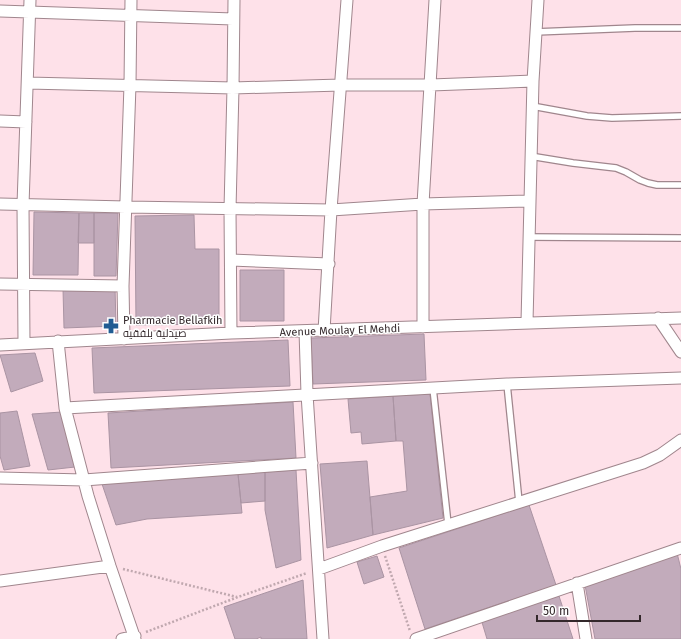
<svg xmlns="http://www.w3.org/2000/svg" width="681" height="639" font-family="'Fira Sans',Cairo,sans-serif">
<style>
.building{fill:#c2abbb;stroke:#aa94a3}
.lines{fill:none;stroke-linecap:round;stroke-linejoin:round}
.lane-casing{stroke:#a0868d;stroke-width:8}
.street-casing{stroke:#a0868d;stroke-width:13}
.path{stroke:#c0a8af;stroke-width:2.5;stroke-dasharray:2 2;stroke-linecap:butt}
.lane{stroke:#fff;stroke-width:5.5}
.street{stroke:#fff;stroke-width:11}
.labels{text-anchor:middle;stroke-width:3;stroke-linejoin:round;paint-order:stroke}
.poi-label{font-size:11px;fill:#33282b;stroke:#fff;text-anchor:start}
.street-label{font-size:11px;fill:#33282b;stroke:#fff}
</style>
<rect width="100%" height="100%" fill="#fee1e9"/>
<path class="building" d="M34 212 79 213 78 275H33Z
M79 213H94V243H78Z
M94 213H118L116 276H94Z
M194 215 195 249H219V324L136 325 135 216Z
M240 270H284V321H240Z
M115 287 116 326 64 328 63 289Z
M424 334 426 380 313 384 311 338Z
M288 340 290 386 94 393 92 348Z
M35 353 43 381 11 392 0 355Z
M430 394 443 518 373 535 370 497 407 491 403 441H396L393 396Z
M393 396 396 441 362 444 361 432 351 433 348 399Z
M293 402 296 458 111 468 108 413Z
M17 411 30 466 4 470 0 456V413Z
M62 412 75 467 48 470 32 414Z
M367 461 373 535 327 548 320 464Z
M296 470 301 560 276 568 265 510V472Z
M265 472V501L241 503 238 474Z
M238 474 242 513 147 519 116 525 102 484Z
M529 505 556 585 425 629 399 548Z
M677 553 681 569V639H595L585 585Z
M377 556 384 577 364 584 357 562Z
M303 580 307 639H261V637L256 639H235L224 607Z
M558 593 573 639H487L481 619Z"/>
<g class="lines">
<g class="lane-casing">
<path id="lane" d="M535 32 635 28H681
M532 106 587 116 612 118 681 116
M530 156 573 163 616 168 626 172 640 180 648 183 657 185H681
M528 237 681 238
M507 384 519 502
M433 388 448 524"/>
</g>
<g class="street-casing">
<path id="street" d="M0 11 233 19
M28 83 233 88 341 85H431L533 81
M0 121 26 122
M0 204 126 207 331 210 423 204 529 201
M231 260 329 264
M0 284 123 286
M658 318 681 352
M527 322 533 81 538 0
M423 327V204L435 0
M305 331 307 394 323 639
M324 331 331 210 347 0
M231 333 230 209 233 88 234 0
M124 339 123 286 130 85 131 0
M58 341 65 408 88 496 110 566 135 639
M24 343 23 205 30 0
M0 345 231 333 681 318
M65 408 507 384 681 378
M0 478 84 480 312 463
M319 569 382 546 643 463 660 455 681 440
M0 581 110 566
M577 583 586 639
M122 639 135 636
M416 639 681 548"/>
</g>
<path class="path" d="M385 556 410 631
M123 569 237 597
M146 632 238 597 307 573"/>
<use href="#lane" class="lane"/>
<use href="#street" class="street"/>
</g>
<defs>
<g id="pharmacy-bare" transform="scale(1.2)"><path d="M-2-6h4v4h4v4h-4v4h-4v-4h-4v-4h4Z" fill="#205c93" stroke="#fff" stroke-width="2.5" paint-order="stroke"/></g>
</defs>
<g fill-rule="evenodd">
<use href="#pharmacy-bare" x="111" y="326"/>
</g>
<g class="labels">
<g class="poi-label">
<text x="123" y="324">Pharmacie Bellafkih<tspan x="123" dy="13">صيدلية بلفقيه</tspan></text>
</g>
<g class="street-label">
<text transform="translate(340 330) rotate(-2)" y="4">Avenue Moulay El Mehdi</text>
</g>
</g>
<path d="M537 615v6h103v-6" fill="none" stroke="#33282b" stroke-width="2"/>
<text x="543" y="615" font-size="12" fill="#33282b" stroke="#ffffff" stroke-width="3" paint-order="stroke">50 m</text>
</svg>
